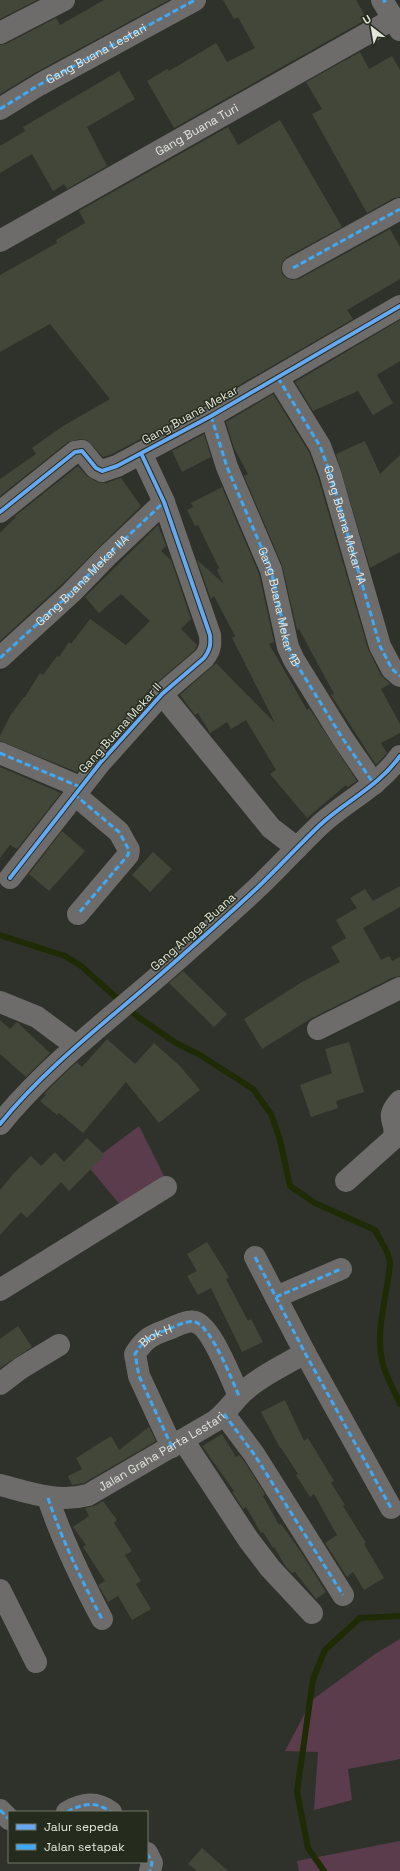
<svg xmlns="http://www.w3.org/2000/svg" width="400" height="1871" font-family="'Space Grotesk',sans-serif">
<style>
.green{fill:#5b3c4c}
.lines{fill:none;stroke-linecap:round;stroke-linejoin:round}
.stream{stroke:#1f2b05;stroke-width:6}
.building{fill:#424739}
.minor{stroke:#6d6c6b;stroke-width:22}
.quiet{stroke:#3fa9f5;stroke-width:3;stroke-dasharray:6 3;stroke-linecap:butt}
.cycleway-casing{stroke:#262c1d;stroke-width:6}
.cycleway{stroke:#66a8f1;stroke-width:4}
.labels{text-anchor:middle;stroke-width:3;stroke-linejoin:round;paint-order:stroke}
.street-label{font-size:12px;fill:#e2e6dd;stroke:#262c1d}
</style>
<rect width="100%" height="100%" fill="#2f322a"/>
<path class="green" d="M139 1126 167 1182 122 1207 87 1165Z
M400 1639V1759L348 1769 352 1800 314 1810 318 1752 285 1751 312 1700 375 1654Z
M400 1841V1871H299L297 1861Z"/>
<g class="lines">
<path class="stream" d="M0 935 65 956 81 966 138 1017 176 1043 200 1055 253 1089 271 1114 280 1140 290 1186 315 1203 375 1230 387 1252 390 1262C388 1295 375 1327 382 1361 385 1375 394 1390 400 1404
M324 1871 308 1848 297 1792 313 1679 325 1650 360 1618 400 1616"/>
</g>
<path class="building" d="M0 0H37L0 19Z
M104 0H169L33 74 0 94V45L6 44 56 18 60 25Z
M223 0H356L367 19 174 128 147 81 167 69 169 71 216 43 227 62 255 48 238 17 234 19Z
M360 52 369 69 392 56 400 70V197L394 198 367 213 312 114 322 109 306 82Z
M119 71 135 99 87 127 107 166 67 189 64 184 53 191 32 154 0 173V146L25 131 23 127Z
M280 120 342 227 287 257 283 261 281 267 282 274 286 278 292 280 299 279 390 229 400 247V279L347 310 353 319 205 405 112 454 103 457 87 440 80 439 68 442 0 496V479L36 454 32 448 63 426 110 399 50 324 0 352V275L57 243 56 240 85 223 79 211 228 127 238 145Z
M400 320V361L377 375 393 403 373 415 358 391 313 411 295 382Z
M273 394 309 452 318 477 368 649 381 675 390 684 381 689 400 724V733L381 743 387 753 376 765 331 695 334 694 299 629 297 630 282 565 244 476 248 474 234 448 226 422Z
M204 434 211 457 182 472 172 451Z
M365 441 380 474 400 455V552L370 568 336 454Z
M78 466 87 476 97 482 106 483 121 478 141 506 62 584 0 641V533L16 517 15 516Z
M222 487 259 574 274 642 269 644 307 710 309 708 357 781 348 787 346 785 307 818 270 774 276 770 246 720 231 729 227 722 210 733 198 713 195 715 180 695 216 663 275 723 232 638 235 636 214 596 211 599 197 560 224 584 217 570 219 568 198 525 195 526 187 510 193 507 191 503Z
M158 525 166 546 161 551 171 560 191 619 181 629 197 645 195 650 153 686 77 772 0 741V736L10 716 24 697H25L40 673 43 675 57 656 59 657 69 642 71 644 90 619 126 645 150 621 121 594 99 613 85 597Z
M0 767 61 793 17 849 10 845 0 858Z
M62 831 85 851 49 891 29 874Z
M153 852 172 869 150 892 132 875Z
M400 886V907L363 928 381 960 389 956 392 961 400 957V976L394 977 312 1018 262 1049 244 1019 302 982 340 962 331 947 346 938 336 920 357 908 350 898 365 889 373 901Z
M183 971 227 1014 214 1027 169 983Z
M0 1020 10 1029 17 1022 50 1053 26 1077 0 1054Z
M107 1039 135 1064 154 1043 180 1066 200 1090 159 1123 126 1082 83 1133 59 1113 57 1115 40 1101 46 1095 44 1094 65 1073 77 1062 82 1067Z
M349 1042 364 1092 336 1101 338 1108 311 1117 300 1085 332 1073 325 1049Z
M87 1138 105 1155 69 1191 61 1182 27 1218 21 1212 0 1235V1190L14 1173 31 1156 41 1166 55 1152 64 1162Z
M207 1242 229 1277 226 1279 248 1321 251 1319 263 1342 242 1352 211 1288 198 1295 187 1276 197 1271 187 1254Z
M18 1326 32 1347 0 1368V1339Z
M285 1400 304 1441 308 1438 334 1481 331 1483 345 1505 343 1506 366 1543 364 1544 384 1578 364 1590 353 1572 347 1577 325 1543 337 1535 314 1494 310 1497 296 1475 298 1474 281 1448H280L261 1412Z
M149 1427 156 1441 84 1483 72 1485 68 1476 82 1469 76 1458 111 1436 119 1450Z
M222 1434 236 1457 239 1455 244 1461 265 1494 263 1496 279 1525 281 1524 299 1549 326 1592 316 1599 295 1572 292 1573 286 1567 274 1547 273 1548 263 1532 261 1533 246 1507 243 1509 232 1492 234 1491 202 1446Z
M103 1501 117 1520 114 1523 132 1551 125 1555 141 1581 136 1584 151 1609 132 1620 118 1596 108 1602 104 1595 98 1585 105 1581 83 1547 86 1545 73 1527 89 1516 85 1508 94 1506Z
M202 1848 228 1871H197L188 1864Z"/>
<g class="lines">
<g class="minor">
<path d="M382 0 400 30"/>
<path d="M0 33 64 0"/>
<path d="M0 109 39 85 195 0"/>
<path id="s1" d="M0 241 393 19"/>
<path d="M293 268 400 209"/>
<path d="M278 378 320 446 330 473 380 646 392 669 400 676"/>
<path d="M211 416 227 467 271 570 288 647 294 660 343 739 374 784"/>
<path d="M0 512 75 452 82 451 96 468 102 471 117 466 211 416 400 306"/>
<path d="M0 658 71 593 107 556 164 502"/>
<path d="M162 694 271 828 297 848"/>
<path d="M0 753 80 787"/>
<path d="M74 794 119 832 129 850 128 855 78 914"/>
<path d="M10 878 100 763 162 694 204 658C210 650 211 645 210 635L164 502 141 453"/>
<path d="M0 1002 37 1017 76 1046"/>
<path d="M318 1029 400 988"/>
<path d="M0 1124C46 1067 106 1022 161 974 193 946 225 918 256 889 278 868 298 846 320 825 346 801 379 786 400 756"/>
<path d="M346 1181 393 1139C400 1122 382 1120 400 1101"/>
<path d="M255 1257 305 1353 391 1508"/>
<path d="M0 1290 166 1187"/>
<path d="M276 1297 341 1269"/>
<path d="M0 1384 21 1368 59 1345"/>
<path d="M224 1414 254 1454 343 1595"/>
<path d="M183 1440 248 1539 270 1568 312 1613"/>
<path id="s2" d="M172 1447 139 1376 135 1354C145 1338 152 1335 169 1329 176 1326 187 1320 195 1322 211 1326 232 1380 239 1396"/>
<path id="s3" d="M0 1485C31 1493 57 1503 88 1495L215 1421C225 1413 231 1405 239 1396 255 1379 284 1365 305 1353"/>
<path d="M48 1498C62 1540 81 1579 102 1619"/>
<path d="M0 1590 36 1662"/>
<path d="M0 1810 9 1819"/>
<path d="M67 1812C83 1803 96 1801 111 1812"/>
<path d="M147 1853 152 1863 150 1871"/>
</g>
<g class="quiet">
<path d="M383 2 386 0"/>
<path id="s4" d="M0 109 39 85 195 0"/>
<path d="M293 268 400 209"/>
<path id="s5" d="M278 378 320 446 330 473 380 646 392 669 400 676"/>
<path id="s6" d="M211 416 227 467 271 570 288 647 294 660 343 739 374 784"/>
<path id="s7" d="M0 658 71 593 107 556 164 502"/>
<path d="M0 753 80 787"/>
<path d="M74 794 119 832 129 850 128 855 78 914"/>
<path d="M255 1257 305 1353 391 1508"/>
<path d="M276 1297 341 1269"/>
<path d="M224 1414 254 1454 343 1595"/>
<path d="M172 1447 139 1376 135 1354C145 1338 152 1335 169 1329 176 1326 187 1320 195 1322 211 1326 232 1380 239 1396"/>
<path d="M48 1498C62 1540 81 1579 102 1619"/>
<path d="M0 1810 9 1819"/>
<path d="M67 1812C83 1803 96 1801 111 1812"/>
<path d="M147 1853 152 1863 150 1871"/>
</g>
<g class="cycleway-casing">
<path id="cycleway" d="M0 512 75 452 82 451 96 468 102 471 117 466 211 416 400 306
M10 878 100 763 162 694 204 658C210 650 211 645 210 635L164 502 141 453
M0 1124C46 1067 106 1022 161 974 193 946 225 918 256 889 278 868 298 846 320 825 346 801 379 786 400 756"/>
</g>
<use href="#cycleway" class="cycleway"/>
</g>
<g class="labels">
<g class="street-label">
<text dy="4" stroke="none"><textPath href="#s4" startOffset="111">Gang Buana Lestari</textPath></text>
<text dy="4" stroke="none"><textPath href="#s1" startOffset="226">Gang Buana Turi</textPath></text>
<text transform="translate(190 415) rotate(-29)" y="4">Gang Buana Mekar</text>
<text dy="4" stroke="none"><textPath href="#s5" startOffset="163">Gang Buana Mekar 1A</textPath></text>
<text dy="4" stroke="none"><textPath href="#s7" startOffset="113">Gang Buana Mekar IIA</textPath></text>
<text dy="4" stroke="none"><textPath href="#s6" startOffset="203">Gang Buana Mekar 1B</textPath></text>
<text transform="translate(120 728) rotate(-48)" y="4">Gang Buana Mekar II</text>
<text transform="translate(193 932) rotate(-42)" y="4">Gang Angga Buana</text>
<text dy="4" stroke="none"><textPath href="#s2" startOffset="129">Blok H</textPath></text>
<text dy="4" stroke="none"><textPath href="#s3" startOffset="175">Jalan Graha Parta Lestari</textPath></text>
</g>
</g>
<rect x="8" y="1811" width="140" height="52" fill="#262c1d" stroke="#71766a"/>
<rect x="16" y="1824" width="20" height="6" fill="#66a8f1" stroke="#71766a"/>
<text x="44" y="1831" font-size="12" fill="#e2e6dd">Jalur sepeda</text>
<rect x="16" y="1844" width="20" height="6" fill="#3fa9f5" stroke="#71766a"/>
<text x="44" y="1851" font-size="12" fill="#e2e6dd">Jalan setapak</text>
<g transform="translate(372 28) rotate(329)" stroke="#262c1d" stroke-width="3" paint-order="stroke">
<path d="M0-3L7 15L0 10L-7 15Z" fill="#e2e6dd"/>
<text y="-6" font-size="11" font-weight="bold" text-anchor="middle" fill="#e2e6dd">U</text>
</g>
</svg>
